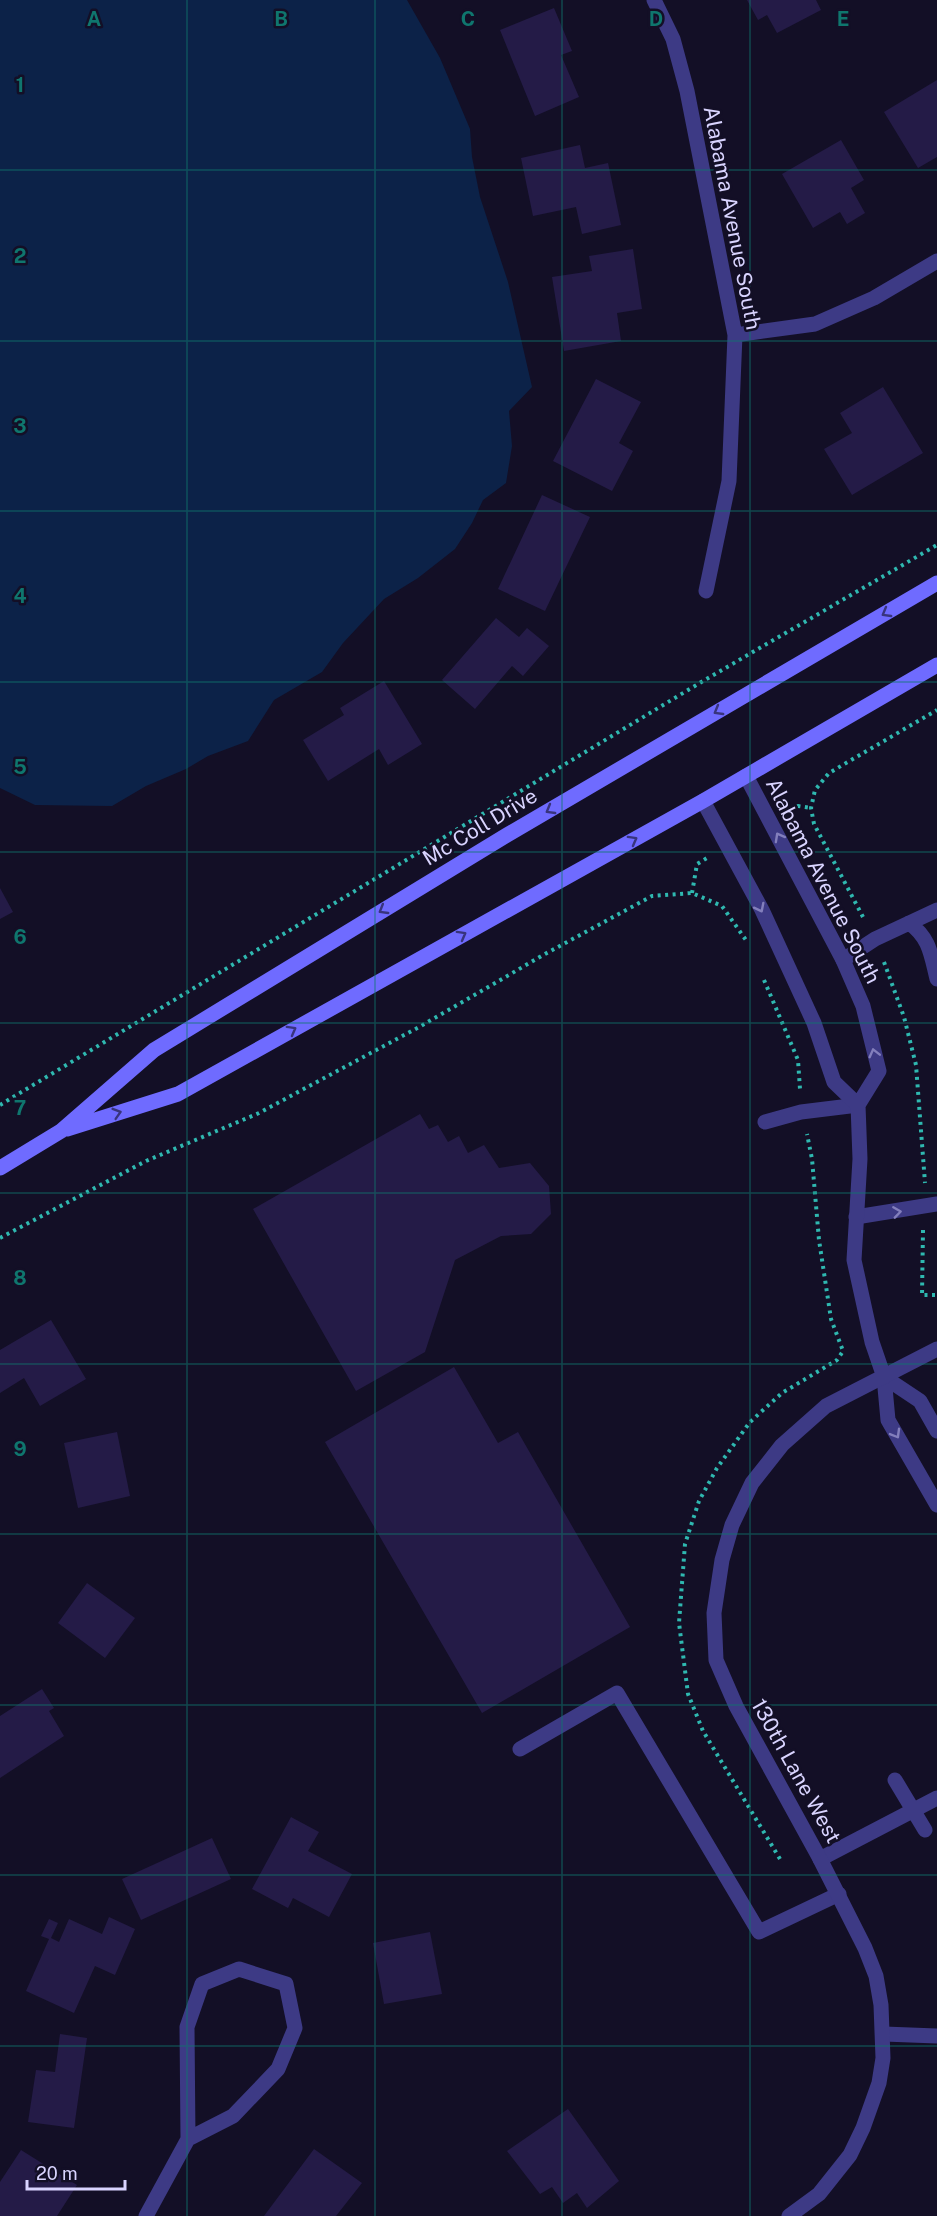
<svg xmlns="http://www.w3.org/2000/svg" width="937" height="2216" font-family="'Public Sans',sans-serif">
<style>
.water{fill:#0c2248}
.building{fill:#241b47}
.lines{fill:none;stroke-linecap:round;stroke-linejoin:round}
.path{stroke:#2fb8b0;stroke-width:4;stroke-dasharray:3 4.5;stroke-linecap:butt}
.lane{stroke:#3d3a85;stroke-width:15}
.street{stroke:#3d3a85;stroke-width:15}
.secondary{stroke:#6f6bff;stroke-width:15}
.oneway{stroke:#38347d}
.oneway2{stroke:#837fbc}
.grid{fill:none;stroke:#0f766e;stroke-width:1.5;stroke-opacity:0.55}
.labels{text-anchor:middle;stroke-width:5;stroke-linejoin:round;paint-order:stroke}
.street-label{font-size:21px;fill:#d9d4ff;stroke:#130f26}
.grid-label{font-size:20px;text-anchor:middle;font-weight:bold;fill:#0f766e;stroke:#130f26;stroke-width:5;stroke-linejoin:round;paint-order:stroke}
</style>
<rect width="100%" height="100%" fill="#130f26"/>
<path class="water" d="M0 0H407L440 58 470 129 472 157 480 197 508 282 532 387 509 411 512 446 506 483 483 500 472 523 455 549 418 578 384 599 343 643 322 672 274 700 248 741 208 756 186 769 146 786 112 806 35 805 0 788Z"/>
<path class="building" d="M747 0H816L821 10 777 33 767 15 758 20Z
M554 8 572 51 561 55 579 97 535 116 500 30Z
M937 80V157L918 168 884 112Z
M841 140 864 180 851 188 865 213 847 224 840 212 813 228 782 174Z
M580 145 585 168 608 163 621 225 582 234 576 207 533 216 521 158Z
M633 249 642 309 617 313 621 341 564 351 552 277 592 271 589 256Z
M596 379 641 402 619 443 633 451 612 491 553 461Z
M883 387 923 453 852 495 824 449 852 433 840 413Z
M542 495 590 517 545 611 498 589Z
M496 618 519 637 527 628 549 646 523 676 512 666 475 709 442 680Z
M384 681 422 744 388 765 379 749 328 781 303 740 344 715 340 708Z
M0 888 13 912 0 919Z
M420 1114 429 1129 438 1125 448 1142 459 1136 468 1153 484 1145 499 1168 530 1163 549 1186 551 1214 531 1234 501 1236 455 1260 425 1352 356 1391 253 1209Z
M51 1320 86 1379 40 1406 24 1378 0 1393V1350Z
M454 1367 498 1443 518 1432 630 1627 482 1713 325 1442Z
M117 1432 130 1496 78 1508 64 1443Z
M87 1583 135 1618 105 1658 58 1623Z
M42 1689 54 1708 49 1711 64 1736 0 1778V1716Z
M291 1817 319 1832 308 1851 352 1874 329 1917 293 1898 288 1908 252 1889Z
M212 1838 231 1879 141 1920 122 1879Z
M109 1917 135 1929 115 1975 95 1966 74 2013 26 1991 49 1939 41 1936 49 1919 58 1923 51 1938 59 1942 69 1919 102 1934Z
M430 1932 442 1994 384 2004 373 1943Z
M60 2034 87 2038 74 2128 28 2122 36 2070 55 2072Z
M568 2109 619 2181 587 2208 577 2193 563 2203 552 2187 540 2194 507 2151Z
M314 2149 362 2183 336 2216H264Z
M21 2150 77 2185 57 2216H0V2182Z"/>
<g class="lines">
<path class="path" d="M791 810 798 806 811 808
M692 893 697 864 707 858
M863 917 814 824 811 808 815 790 829 773 937 710
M884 962 904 1017 916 1065 925 1183
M764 980 798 1060 800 1089
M0 1105 703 681 937 545
M923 1230 922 1295H937
M0 1238 146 1161 259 1113 421 1026 545 954 652 896 692 893 722 906 748 943
M780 1859 703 1731 688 1694 679 1623 685 1544 699 1501 717 1468 750 1422 782 1393 837 1360 843 1351 831 1319 819 1240 812 1159 807 1134"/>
<path class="lane" d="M909 923C930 938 931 955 937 979
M843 960 875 939 937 910
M765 1122 801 1112 858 1105
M856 1217 937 1204
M884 1377 888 1420 937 1505
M884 1377 920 1401 937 1431
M520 1749 617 1693 759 1932 839 1894
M895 1780 925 1830
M820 1859 937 1798
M884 2034 937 2036"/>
<path class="street" d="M654 0 673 39 687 91 735 335 729 481 706 591
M735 335 815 324 874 298 937 261
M746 776 843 960 863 1006 879 1071 858 1105 860 1159 854 1260 872 1342 884 1377
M703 801 762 910 814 1023 834 1082 858 1105
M146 2216 188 2139 187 2027 202 1984 239 1969 286 1984 295 2028 278 2069 233 2116 188 2139
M789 2216 819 2194 850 2155 863 2128 879 2083 883 2058 881 2005 876 1976 865 1948 820 1859 736 1706 716 1660 714 1613 722 1560 732 1525 752 1483 782 1445 826 1406 937 1349"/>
<path class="secondary" d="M67 1129 178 1094 703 801 937 665
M0 1168 61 1131 154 1050 507 835 937 583"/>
</g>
<defs><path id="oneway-chevron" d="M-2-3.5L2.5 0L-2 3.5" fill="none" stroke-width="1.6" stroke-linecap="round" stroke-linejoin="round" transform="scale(1.5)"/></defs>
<g class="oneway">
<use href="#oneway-chevron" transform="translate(886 613) rotate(150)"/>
<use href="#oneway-chevron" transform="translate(718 711) rotate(150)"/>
<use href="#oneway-chevron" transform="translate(550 810) rotate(150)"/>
<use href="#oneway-chevron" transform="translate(633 840) rotate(-29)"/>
<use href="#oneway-chevron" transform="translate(383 910) rotate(149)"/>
<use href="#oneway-chevron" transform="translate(462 935) rotate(-29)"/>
<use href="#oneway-chevron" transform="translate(292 1030) rotate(-29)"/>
<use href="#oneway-chevron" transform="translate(117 1113) rotate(-17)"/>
</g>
<g class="oneway2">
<use href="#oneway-chevron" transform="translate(779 837) rotate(-119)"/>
<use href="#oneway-chevron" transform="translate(760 908) rotate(63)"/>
<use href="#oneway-chevron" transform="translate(874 1053) rotate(-104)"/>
<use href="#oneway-chevron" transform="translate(897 1212) rotate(-8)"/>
<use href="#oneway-chevron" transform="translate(896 1434) rotate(60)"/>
</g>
<path class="grid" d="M187 0V2216M375 0V2216M562 0V2216M750 0V2216M0 170H937M0 341H937M0 511H937M0 682H937M0 852H937M0 1023H937M0 1193H937M0 1364H937M0 1534H937M0 1705H937M0 1875H937M0 2046H937"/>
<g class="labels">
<g class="street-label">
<text transform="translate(732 218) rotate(79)" y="7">Alabama Avenue South</text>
<text transform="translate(480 827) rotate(-31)" y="7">Mc Coll Drive</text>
<text transform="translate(823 881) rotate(63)" y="7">Alabama Avenue South</text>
<text transform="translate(796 1771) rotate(61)" y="7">130th Lane West</text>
</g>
</g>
<g class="grid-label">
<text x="94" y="26">A</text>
<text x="281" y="26">B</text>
<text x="468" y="26">C</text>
<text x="656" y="26">D</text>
<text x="843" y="26">E</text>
<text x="20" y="92">1</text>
<text x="20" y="263">2</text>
<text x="20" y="433">3</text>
<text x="20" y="603">4</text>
<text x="20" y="774">5</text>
<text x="20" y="944">6</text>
<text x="20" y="1115">7</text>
<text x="20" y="1285">8</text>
<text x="20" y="1456">9</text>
</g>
<path d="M27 2180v9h98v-9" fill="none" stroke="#d9d4ff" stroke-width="3"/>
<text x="36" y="2180" font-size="18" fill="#d9d4ff" stroke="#130f26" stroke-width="4.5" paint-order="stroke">20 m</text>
</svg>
